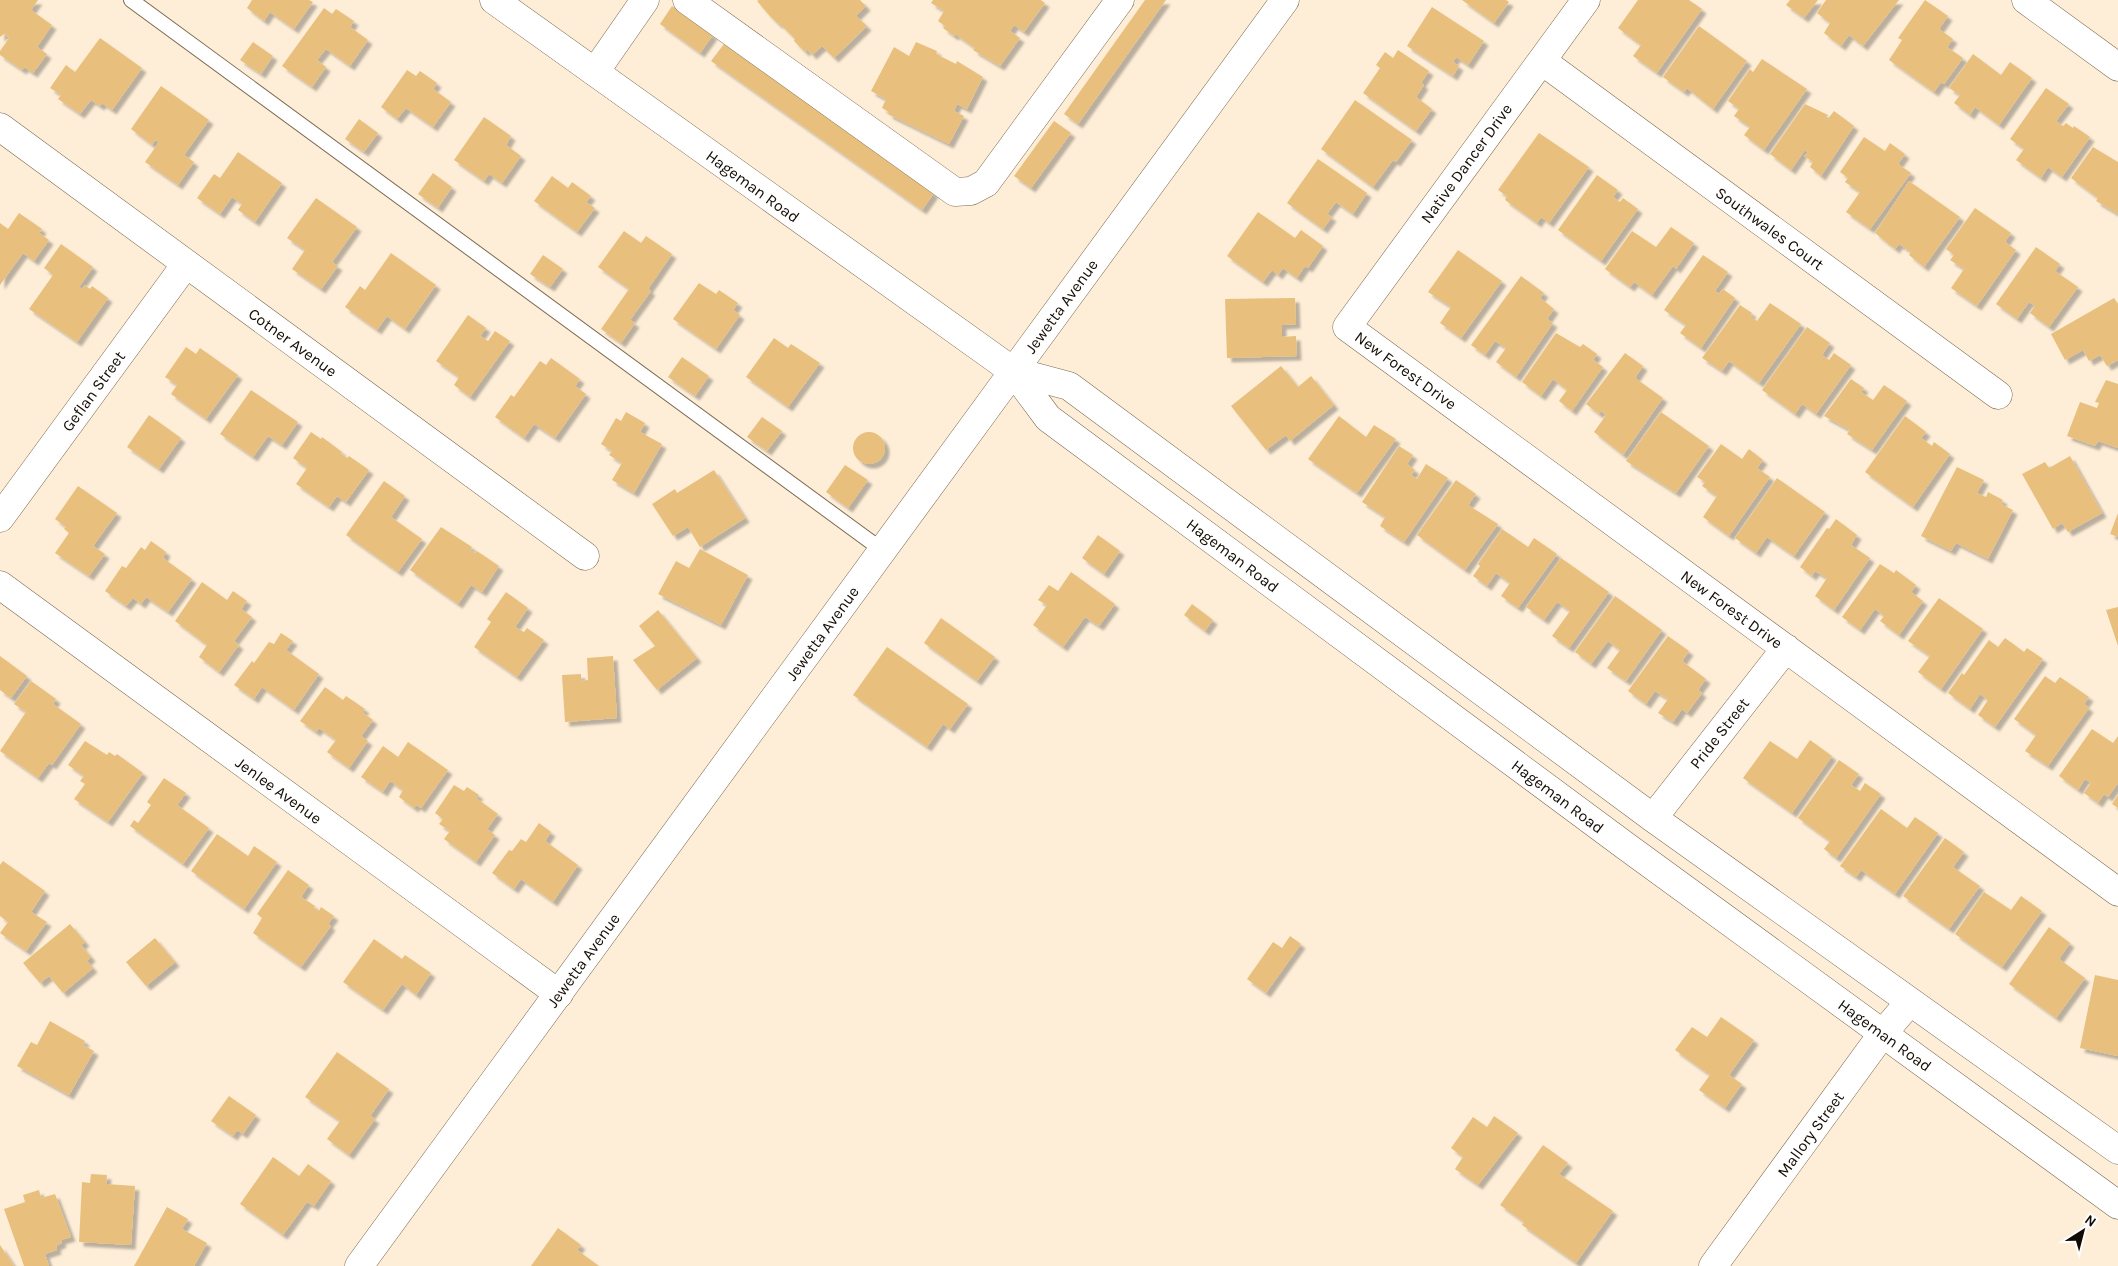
<svg xmlns="http://www.w3.org/2000/svg" width="2118" height="1266" font-family="Karla,sans-serif">
<style>
.building{fill:#e8bf7d;filter:url(#shadow)}
.lines{fill:none;stroke-linecap:round;stroke-linejoin:round}
.lane-casing{stroke:#7c6b51;stroke-width:16}
.street-casing{stroke:#7c6b51;stroke-width:29}
.secondary-casing{stroke:#7c6b51;stroke-width:29}
.lane{stroke:#fff;stroke-width:14}
.street{stroke:#fff;stroke-width:28}
.secondary{stroke:#fff;stroke-width:28}
.labels{text-anchor:middle;stroke-width:4.5;stroke-linejoin:round;paint-order:stroke}
.street-label{font-size:16px;fill:#110b03;stroke:#fefefe}
</style>
<defs>
<filter id="shadow"><feDropShadow dx="4.5" dy="4.5" stdDeviation="1" flood-color="#0004"/></filter>
</defs>
<rect width="100%" height="100%" fill="#feeed7"/>
<path class="building" d="M0 0H38L31 10 52 25 37 47 47 54 33 73 24 67 22 70 0 55V51L9 38 4 34 0 37Z
M252 0H309L313 2 294 29 270 12 264 21 247 8Z
M759 0H860L866 6 856 16 867 26 834 58 822 46 812 55 807 49 805 52 794 41 795 39 779 23 778 24 769 15 757 1Z
M933 0H1041L1045 3 1024 32 1014 25 1010 31 1020 38 1000 66 973 50 975 48 955 34 954 36 943 28 945 26 938 21 944 11 931 3Z
M1145 0H1166L1078 124 1064 114Z
M1462 0H1506L1509 2 1494 23Z
M1638 0H1689L1702 9 1657 73 1633 56 1641 45 1618 28Z
M1790 0H1818L1804 18 1786 5Z
M1826 0H1899L1863 46 1849 35 1841 46 1824 33 1830 23 1817 13Z
M1925 0 1948 16 1939 29 1953 39 1947 47 1963 58 1944 84 1941 82 1934 92 1889 60 1902 40 1898 38Z
M672 6 713 35 700 53 660 24Z
M1432 7 1484 41 1468 65 1456 57 1453 62 1459 66 1453 76 1407 46Z
M324 8 332 14 336 9 354 21 350 27 368 40 350 66 326 49 317 60 326 67 312 87 282 66Z
M1699 26 1747 61 1713 109 1687 88 1684 92 1663 77Z
M100 38 142 68 112 110 102 103 100 106 91 100 80 114 58 99 61 95 50 88 66 65 75 72Z
M253 42 273 56 261 74 240 60Z
M916 42 937 51 936 54 956 64 957 61 983 77 967 109 957 104 954 111 964 116 949 144 888 114 889 112 882 108 886 99 871 91 894 47 909 56Z
M724 44 934 193 922 210 711 61Z
M1398 50 1429 71 1421 83 1424 85 1416 97 1432 109 1416 131 1363 93 1380 68 1376 65 1385 52 1393 58Z
M1973 54 2001 75 2010 62 2032 78 1999 125 1975 107 1970 115 1954 103 1960 95 1949 88Z
M1762 59 1807 89 1764 150 1744 135 1750 127 1734 116 1739 109 1728 101 1750 69 1753 72Z
M407 70 416 76 420 71 437 83 433 89 451 102 433 127 406 108 397 119 381 107Z
M161 86 209 120 184 155 194 162 178 185 145 162 159 142 155 140 152 145 131 129Z
M2046 88 2069 104 2056 121 2063 126 2066 123 2073 128 2074 126 2090 137 2062 177 2048 167 2041 178 2016 160 2024 149 2010 139Z
M1355 100 1412 140 1396 162 1393 160 1373 187 1321 149Z
M1805 104 1828 115 1825 119 1827 120 1834 111 1854 126 1821 176 1810 167 1813 162 1804 156 1808 152 1805 150 1791 170 1770 154Z
M484 117 511 136 506 145 521 156 502 183 489 174 484 181 454 160Z
M359 119 378 133 364 152 345 139Z
M1054 121 1071 133 1031 188 1014 176Z
M1539 133 1589 167 1549 223 1541 217 1537 223 1505 200 1507 196 1498 190Z
M1864 137 1885 151 1890 143 1905 154 1898 164 1911 173 1870 229 1846 212 1860 192 1845 182 1848 178 1840 172Z
M2093 147 2118 162V214L2096 201 2098 198 2071 178Z
M238 152 282 183 255 222 238 210 242 204 232 197 220 214 197 198 214 174 220 178Z
M1318 159 1367 193 1353 214 1336 202 1327 214 1332 217 1323 229 1287 203Z
M433 173 452 187 438 208 418 194Z
M1597 175 1618 190 1613 197 1620 202 1623 198 1638 209 1601 261 1558 230Z
M552 176 568 188 572 182 591 196 586 202 595 208 577 232 534 201Z
M1909 181 1960 217 1924 267 1909 255 1911 252 1899 244 1895 249 1875 233Z
M316 198 357 227 332 262 338 266 321 289 292 269 305 250 287 238Z
M1975 208 2011 233 2005 242 2016 250 1977 306 1951 288 1964 269 1950 260 1954 255 1946 249Z
M1258 212 1295 238 1301 230 1323 246 1308 268 1305 266 1297 278 1283 268 1278 275 1272 270 1263 282 1227 256Z
M19 213 42 229 39 233 49 240 34 261 23 253 0 285V223L8 229Z
M1671 227 1694 243 1676 269 1673 266 1652 295 1634 282 1630 287 1605 269 1632 231 1656 247Z
M624 231 641 243 646 236 672 254 648 289 651 291 630 320 635 323 621 343 601 329 629 289 598 267Z
M61 244 93 267 79 287 82 289 85 285 90 289 92 286 108 298 77 342 29 309 53 275 44 268Z
M2036 247 2060 264 2055 271 2078 287 2049 327 2030 313 2035 306 2029 302 2017 319 1996 304Z
M1458 250 1502 281 1461 338 1440 323 1451 307 1428 292Z
M391 253 436 285 405 329 387 316 377 330 345 307 360 286 365 290Z
M543 255 563 269 550 287 530 274Z
M1703 255 1728 272 1715 291 1719 294 1723 289 1735 298 1701 348 1680 333 1686 325 1664 310Z
M1521 276 1544 293 1540 298 1554 309 1547 319 1553 323 1516 377 1496 362 1506 348 1495 341 1485 355 1471 345Z
M699 283 716 294 719 290 738 303 733 310 740 315 716 349 673 319Z
M1295 298 1296 324 1282 325V337L1296 336 1297 356 1227 358 1225 299Z
M2114 298 2118 304V360L2107 366 2100 355 2089 361 2083 350 2065 360 2051 334Z
M1770 303 1801 324 1759 383 1729 361 1722 371 1702 358 1740 305 1752 313 1750 316 1757 321Z
M468 315 486 328 480 336 488 341 495 331 510 341 470 397 454 385 459 377 436 361Z
M1807 327 1830 343 1822 355 1829 360 1834 353 1851 365 1816 414 1802 404 1795 414 1762 390Z
M1556 333 1580 347 1583 344 1597 354 1593 360 1603 367 1572 411 1559 401 1567 390 1553 379 1541 396 1522 382Z
M774 338 788 348 791 344 820 363 788 407 746 377Z
M186 347 196 354 200 348 238 375 206 419 171 394 177 385 165 377Z
M1625 353 1643 366 1635 378 1663 398 1623 455 1594 432 1606 415 1601 411 1599 414 1586 404Z
M682 357 709 376 695 396 668 377Z
M551 358 580 379 575 386 586 394 555 438 534 424 524 438 495 417 511 395 514 397 540 361 546 365Z
M1281 366 1298 387 1311 376 1334 405 1290 441 1286 435 1266 450 1231 406Z
M1851 379 1864 388 1861 392 1873 400 1884 385 1907 401 1872 450 1847 434 1850 430 1824 416Z
M2106 380 2118 384V448L2098 441 2095 446 2067 436 2080 402 2097 408 2099 403 2095 402Z
M251 390 298 422 282 445 268 436 253 457 220 434Z
M626 412 645 423 640 432 662 444 634 493 612 480 622 463 609 455 612 451 601 444 616 418 621 421Z
M1661 412 1709 446 1676 493 1626 461Z
M149 415 181 438 159 469 127 447Z
M1339 416 1366 437 1374 425 1396 439 1357 493 1308 459Z
M1905 416 1926 432 1921 438 1932 446 1934 442 1950 454 1913 507 1865 472Z
M762 417 782 431 767 451 747 437Z
M853 448a16 16 0 1 1 32 0a16 16 0 1 1-32 0Z
M311 432 321 439 322 437 342 452 341 454 347 458 349 456 369 470 346 502 337 496 329 507 296 484 307 468 293 458Z
M1721 444 1742 459 1749 449 1763 460 1757 468 1770 477 1729 536 1703 517 1717 496 1702 486 1705 482 1697 477Z
M1399 446 1413 455 1407 464 1415 470 1411 475 1417 479 1426 464 1448 478 1404 542 1380 526 1385 517 1362 502Z
M2070 456 2102 513 2068 532 2062 523 2053 529 2022 474 2045 462 2049 468Z
M845 465 868 480 848 508 826 492Z
M1957 467 1984 480 1977 493 1986 497 1988 492 2003 500 2001 504 2013 510 1988 559 1956 543 1951 551 1921 536Z
M714 470 745 518 700 547 688 527 673 536 652 504 675 489 677 493Z
M1777 478 1825 512 1794 556 1767 537 1756 553 1735 538Z
M1456 480 1476 494 1468 505 1498 524 1465 570 1417 535Z
M384 481 405 496 391 517 422 539 398 572 346 535Z
M78 486 117 513 93 546 105 554 89 576 55 553 69 533 64 529 66 527 55 519Z
M2118 513V537L2110 534Z
M1836 519 1857 535 1851 545 1870 558 1834 610 1815 596 1827 578 1815 571 1812 576 1800 567 1827 528 1829 529Z
M441 527 472 547 470 550 475 553 477 551 499 566 482 592 471 585 458 604 410 570Z
M1502 529 1528 547 1534 538 1557 554 1518 608 1501 596 1510 583 1496 573 1487 586 1473 576 1480 566 1478 564Z
M1098 535 1120 551 1104 574 1082 558Z
M151 541 166 552 163 558 192 579 168 612 146 597 141 604 133 598 126 606 105 591 122 566 126 568 141 547 145 550Z
M700 549 748 575 721 625 658 594 676 561 689 568Z
M1561 558 1609 592 1569 648 1552 636 1570 611 1557 602 1544 620 1526 607Z
M1880 564 1894 573 1896 570 1916 585 1911 592 1923 601 1899 635 1880 621 1884 616 1875 609 1860 630 1842 617Z
M1071 572 1115 604 1099 626 1085 617 1063 647 1033 625 1047 605 1038 600 1049 585 1058 591Z
M202 582 227 600 233 591 247 601 241 609 252 617 234 641 239 645 219 672 199 657 207 645 175 621Z
M506 592 528 608 515 627 524 632 527 628 544 640 517 677 474 647 491 622 487 619Z
M1615 596 1662 630 1626 681 1607 668 1620 650 1608 641 1591 664 1575 652Z
M1939 598 1983 629 1941 689 1918 672 1930 656 1908 641Z
M1192 604 1213 620 1205 631 1184 615Z
M2118 607V646L2106 610Z
M658 610 697 658 657 690 633 660 655 646 639 626Z
M941 618 995 657 977 681 924 643Z
M281 633 293 641 286 650 319 674 294 710 262 687 254 699 234 685 252 661 254 663 269 642 274 644Z
M1668 636 1689 651 1682 661 1706 679 1698 690 1702 693 1687 713 1682 709 1673 722 1658 713 1668 699 1655 691 1646 704 1628 691Z
M2005 638 2024 652 2027 648 2043 659 1995 727 1978 715 1988 700 1980 694 1970 709 1948 693 1962 673 1964 675 1989 640 1998 647Z
M887 647 968 704 950 729 943 724 927 747 853 695Z
M0 656 27 676 11 698 0 690Z
M613 656 617 718 565 722 562 675 581 674V681L588 680 587 658Z
M2045 676 2055 683 2060 677 2089 697 2084 704 2089 708 2048 766 2025 751 2036 735 2014 719Z
M31 681 56 699 53 704 81 724 52 765 49 763 38 778 0 751 26 712 14 704Z
M325 687 343 700 346 696 365 709 362 712 373 720 361 736 368 741 349 768 327 752 336 740 319 728 316 732 300 721Z
M2092 729 2113 743 2118 736V783L2108 797 2104 794 2098 803 2084 793 2091 783 2085 779 2078 790 2059 776Z
M1810 740 1832 756 1792 813 1743 778 1770 741 1797 759Z
M85 741 107 755 109 752 115 756 117 754 143 773 108 822 74 799 85 784 80 781 84 776 68 765Z
M408 742 448 770 421 808 416 805 414 808 399 797 403 790 390 781 383 792 361 777 383 746 398 757Z
M1839 760 1859 774 1851 785 1860 791 1865 783 1881 794 1836 858 1824 849 1830 841 1798 818Z
M164 778 186 793 177 805 209 828 183 864 130 826 134 820 138 823 151 805 147 802Z
M454 785 464 791 467 787 479 795 476 798 498 814 487 829 495 835 476 862 444 839 450 831 439 824 443 819 435 813Z
M2118 795V808L2112 804Z
M1881 809 1907 828 1915 817 1938 833 1895 894 1861 870 1856 877 1840 866Z
M539 823 551 832 545 841 578 865 553 902 521 879 514 889 492 873 509 850 512 851 521 839 526 842Z
M217 834 248 856 254 846 277 862 244 909 191 871Z
M1945 838 1964 852 1953 867 1980 886 1949 929 1903 896Z
M3 861 45 891 31 912 47 922 26 951 0 933 8 922 0 916V865Z
M288 870 309 885 301 897 315 906 314 908 319 911 321 907 334 916 328 924 331 926 301 967 253 933 262 918 257 914Z
M1984 892 2011 910 2021 896 2042 911 2002 967 1955 934Z
M70 924 85 942 81 945 91 957 87 961 93 968 63 993 49 976 40 983 23 963Z
M2049 927 2070 943 2059 959 2085 978 2056 1018 2009 984Z
M1290 936 1301 944 1266 993 1247 979 1273 942 1282 948Z
M155 938 175 962 146 986 126 962Z
M374 939 402 959 405 955 431 973 416 995 402 984 383 1010 343 982Z
M2095 975 2118 980V1056L2080 1048Z
M1721 1017 1754 1040 1729 1075 1742 1084 1725 1108 1699 1090 1710 1075 1675 1050 1692 1027 1707 1037Z
M50 1021 85 1041 83 1045 94 1051 69 1095 17 1066 31 1042 37 1045Z
M337 1052 389 1089 370 1116 375 1119 349 1155 327 1139 340 1121 305 1097Z
M229 1096 256 1115 243 1134 237 1130 233 1136 211 1121Z
M1494 1116 1518 1133 1478 1185 1455 1169 1463 1157 1451 1148 1473 1117 1487 1127Z
M1543 1145 1568 1163 1559 1174 1613 1211 1576 1263 1522 1225 1524 1222 1500 1205Z
M273 1157 299 1176 308 1164 331 1181 314 1206 307 1202 283 1235 240 1204Z
M91 1174 107 1175 106 1184 135 1186 131 1245 79 1242 82 1182 90 1183Z
M39 1190 41 1198 55 1194 71 1237 61 1240 62 1243 56 1246 57 1250 45 1254 49 1266H24L4 1209 25 1202 23 1195Z
M167 1207 188 1219 182 1229 207 1243 194 1266H134Z
M558 1228 581 1245 577 1250 599 1266H531Z
M0 1245 14 1266H0Z"/>
<g class="lines">
<g class="lane-casing">
<path id="lane" d="M131 0 882 550"/>
</g>
<g class="street-casing">
<path id="street" d="M687 0 955 192 971 191 986 183 1120 0
M1586 0 1347 327 2118 892
M2026 0 2118 67
M1542 61 1998 395
M595 72 645 0
M0 127 585 556
M0 518 186 264
M0 585 559 994
M1653 818 1786 648
M1713 1266 1883 1033 1909 1003"/>
</g>
<g class="secondary-casing">
<path id="secondary" d="M494 0 1013 371 1048 418 1627 847 2118 1205
M1013 371 1069 386 1653 818 2118 1150
M359 1266 1285 0"/>
</g>
<use href="#lane" class="lane"/>
<use href="#street" class="street"/>
<use href="#secondary" class="secondary"/>
</g>
<g class="labels">
<g class="street-label">
<text transform="translate(1466 163) rotate(-54)" y="6">Native Dancer Drive</text>
<text transform="translate(753 186) rotate(36)" y="6">Hageman Road</text>
<text transform="translate(1770 228) rotate(36)" y="6">Southwales Court</text>
<text transform="translate(1061 306) rotate(-54)" y="6">Jewetta Avenue</text>
<text transform="translate(293 342) rotate(36)" y="6">Cotner Avenue</text>
<text transform="translate(1406 370) rotate(36)" y="6">New Forest Drive</text>
<text transform="translate(93 391) rotate(-54)" y="6">Geflan Street</text>
<text transform="translate(1233 555) rotate(37)" y="6">Hageman Road</text>
<text transform="translate(1732 609) rotate(36)" y="6">New Forest Drive</text>
<text transform="translate(822 633) rotate(-54)" y="6">Jewetta Avenue</text>
<text transform="translate(1719 733) rotate(-52)" y="6">Pride Street</text>
<text transform="translate(279 790) rotate(36)" y="6">Jenlee Avenue</text>
<text transform="translate(1558 796) rotate(37)" y="6">Hageman Road</text>
<text transform="translate(583 960) rotate(-54)" y="6">Jewetta Avenue</text>
<text transform="translate(1885 1035) rotate(36)" y="6">Hageman Road</text>
<text transform="translate(1810 1134) rotate(-54)" y="6">Mallory Street</text>
</g>
</g>
<g transform="translate(2083 1231) rotate(36)" stroke="#fefefe" stroke-width="4" paint-order="stroke">
<path d="M0-4L9 19L0 12L-9 19Z" fill="#110b03"/>
<text y="-8" font-size="14" font-weight="bold" text-anchor="middle" fill="#110b03">N</text>
</g>
</svg>
